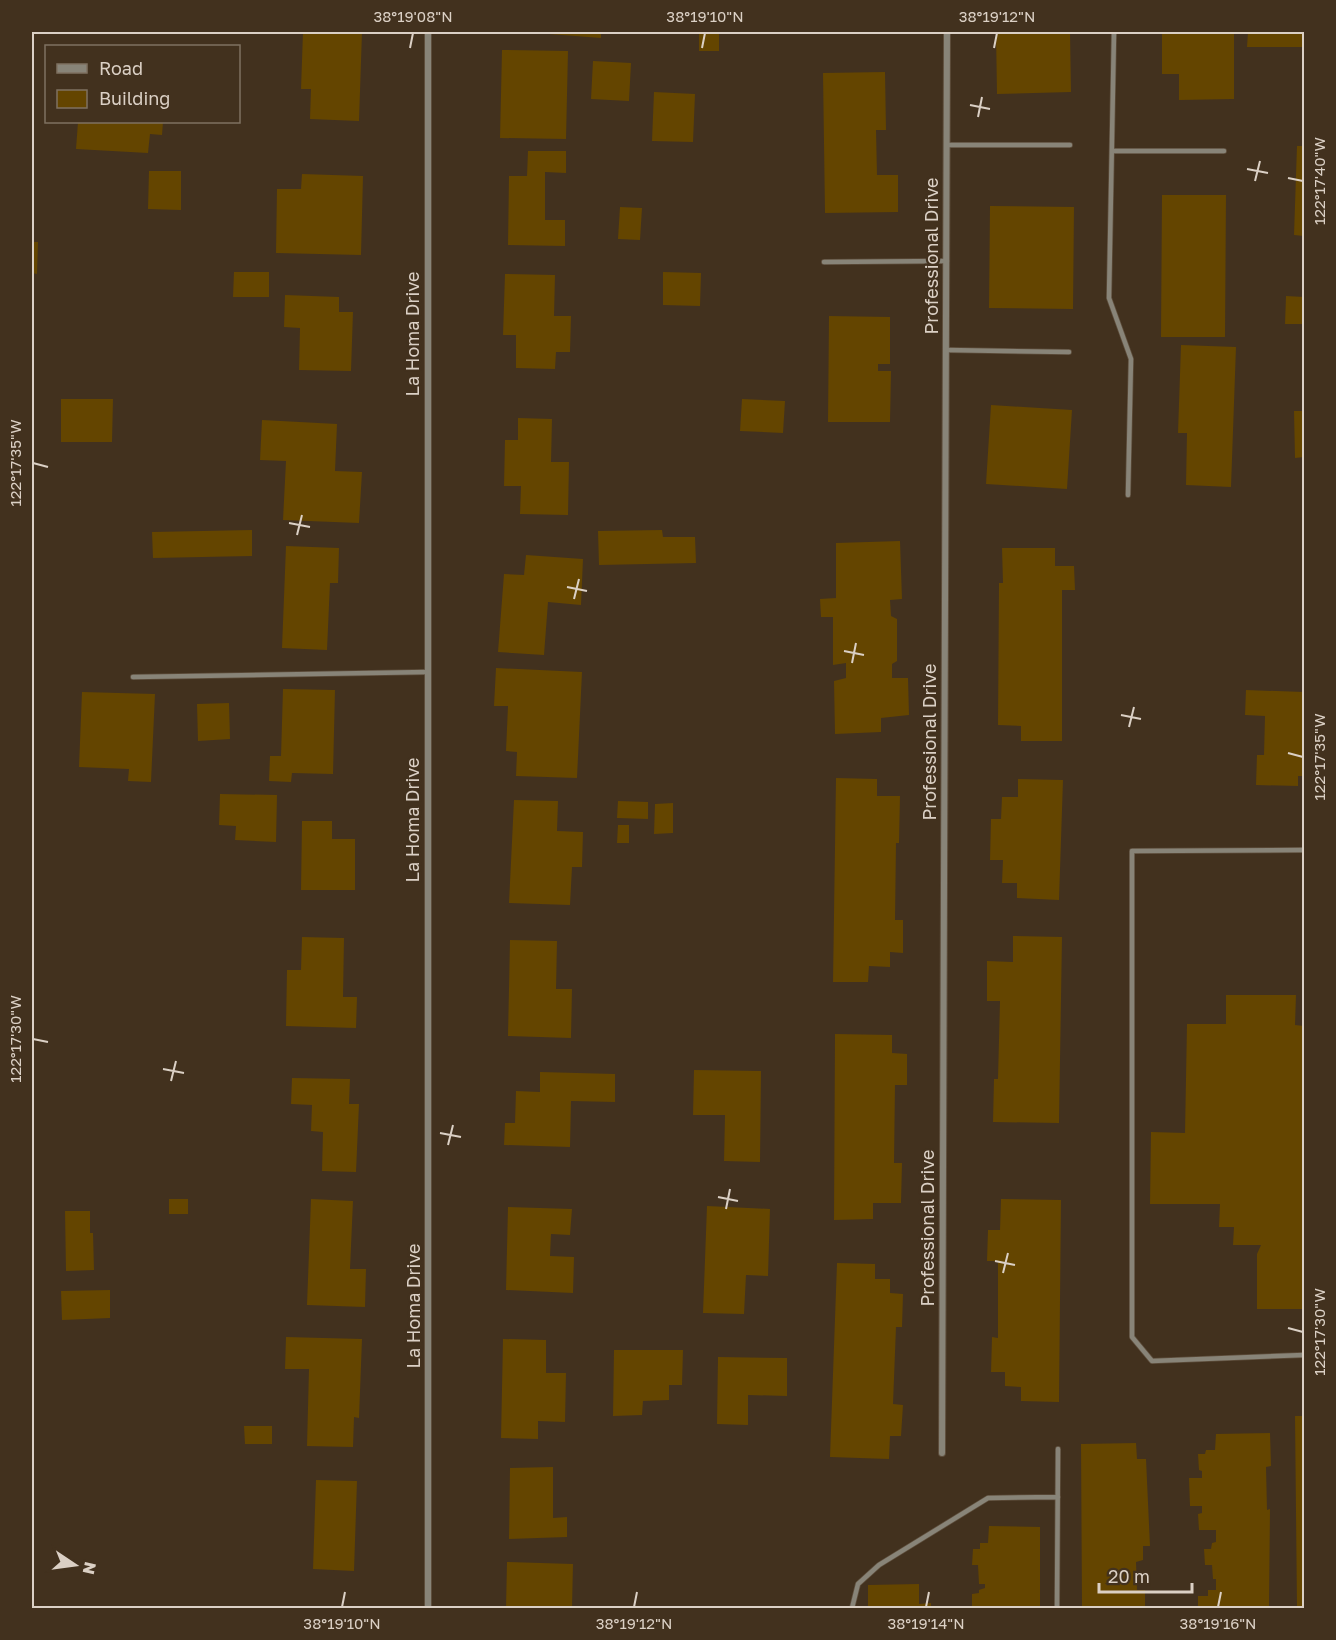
<svg xmlns="http://www.w3.org/2000/svg" width="1336" height="1640" font-family="'Golos Text',sans-serif">
<style>
.building{fill:#644500}
.lines{fill:none;stroke-linecap:round;stroke-linejoin:round}
.lane-casing{stroke:#5e4e3c;stroke-width:6}
.street-casing{stroke:#5e4e3c;stroke-width:8}
.lane{stroke:#888478;stroke-width:4.5}
.street{stroke:#888478;stroke-width:6}
.ticks{fill:none;stroke:#dbd0c5;stroke-width:2}
.labels{text-anchor:middle;stroke-width:4.5;stroke-linejoin:round;paint-order:stroke}
.street-label{font-size:18px;fill:#dbd0c5;stroke:#42311e}
.neatline{fill:none;stroke:#dbd0c5;stroke-width:2}
.ticks-label{font-size:15px;text-anchor:middle;fill:#dbd0c5}
</style>
<rect width="100%" height="100%" fill="#42311e"/>
<path class="building" d="M303 32H362L359 121 310 119 311 89H301Z
M536 32H601V38L536 33Z
M699 32H719V51H699Z
M996 32H1070L1071 92 997 94Z
M1162 32H1234V99L1179 100V74H1162Z
M1248 32H1303V47H1247Z
M502 50 568 51 566 139 500 138Z
M593 61 631 63 629 101 591 99Z
M885 72 886 130H876L877 175H898V212L825 213 823 73Z
M654 92 695 94 693 142 652 141Z
M78 122H163L162 135 150 134 148 153 76 149Z
M1297 146H1304V236L1294 235Z
M528 151H566V173L545 172V220H565V246L508 245 509 176H527Z
M149 171H181V210L148 209Z
M302 174 363 176 361 255 276 253 277 189H301Z
M1162 195H1226L1225 337H1161Z
M990 206 1074 207 1073 309 989 308Z
M620 207 642 208 640 240 618 239Z
M32 242H38L37 274 32 273Z
M234 272H269V297H233Z
M663 272 701 273 700 306 663 305Z
M505 274 555 275 554 316H571L570 352H556L555 369 516 368V335H503Z
M285 295 339 297V312H353L351 371 299 370 300 328 284 327Z
M1286 296 1304 297V324H1285Z
M829 316 890 317V364H878V371H891L890 422H828Z
M1181 345 1236 347 1231 487 1186 485 1187 433H1178Z
M61 399H113L112 442H61Z
M742 399 785 401 783 433 740 431Z
M991 405 1072 410 1067 489 986 484Z
M1294 411H1304V457L1295 458Z
M518 418 552 419 551 462H569L568 515 520 514 521 486H504L505 440H518Z
M262 420 337 424 335 471 362 472 359 523 283 520 286 461 260 460Z
M252 530V556L153 558 152 532Z
M662 530 663 537H695L696 563 599 565 598 531Z
M900 541 902 599 890 600 891 616 897 619V661L892 664V678H908L909 715 881 718V732L835 734 834 681 846 678V663L833 665V617H821L820 599 836 598V543Z
M286 546 339 548 338 583H330L327 650 282 648Z
M1002 548H1055V566H1074L1075 590H1062V741H1021V726L998 725 999 583H1003Z
M526 555 583 559 581 605 548 602 544 655 498 652 504 574 524 575Z
M496 668 582 672 577 778 516 776 517 752 506 751 508 706H494Z
M283 689 335 690 333 774 292 773 291 782 269 781 270 756H281Z
M1246 690 1304 692V776H1298V786L1256 785 1257 755H1264L1265 716 1245 715Z
M82 692 155 694 151 782 128 781 129 769 79 767Z
M229 703 230 739 198 741 197 704Z
M836 778 877 779V796H900L899 843H896L895 920H903V953L890 952V967L869 966 868 982H833Z
M1018 779 1063 780 1059 900 1017 898V883H1002L1003 860H990L991 819H1001L1002 797H1018Z
M220 794 277 795 276 842 235 840 236 826 219 825Z
M514 800 558 801 557 831 583 832 582 867H572L570 905 509 903Z
M618 801 648 802V819L617 818Z
M673 803V833L654 834 655 804Z
M302 821H332V839H355V890H301Z
M618 825H629V843H617Z
M1013 936 1062 937 1059 1123 993 1122 994 1079H998L1000 1001H987V961L1013 962Z
M302 937 344 938 343 997H357L356 1028 286 1026 287 970H301Z
M510 940 557 941 556 989H572L571 1038 508 1036Z
M1226 995H1296L1295 1025 1304 1026V1309H1257V1254L1261 1245H1233L1234 1227H1219L1220 1204H1150L1151 1132 1185 1133 1187 1024H1226Z
M835 1034 892 1035V1053L907 1054V1085H895L894 1163H902L901 1203H873V1219L834 1220Z
M694 1070 761 1071 760 1162 724 1161 725 1115H693Z
M540 1072 615 1074V1102L571 1101 570 1147 504 1145 505 1123H515L516 1091 540 1092Z
M292 1078 350 1079 349 1104H359L356 1172 322 1171 323 1132 311 1131 312 1105 291 1104Z
M169 1199H188V1214H169Z
M311 1199 353 1201 350 1269H366L365 1307 307 1305Z
M1001 1199 1061 1200 1059 1402 1021 1401V1387L1005 1386V1372H991L992 1337 998 1338V1261H987L988 1230H1000Z
M707 1206 770 1209 768 1276 746 1275 744 1314 703 1313Z
M508 1207 572 1209 570 1235 551 1234 550 1256 574 1257 573 1293 506 1290Z
M65 1211H90V1233H93L94 1270 66 1271Z
M837 1263 875 1264V1279H890V1293L903 1294 902 1327H896L893 1404 903 1405 901 1436H890L889 1459 830 1457Z
M110 1290V1318L62 1320 61 1291Z
M286 1337 362 1339 359 1418 354 1417 353 1447 307 1446 309 1369H285Z
M503 1339 546 1340V1373H566L565 1422 538 1421V1439L501 1438Z
M614 1350H683L682 1385H669V1400L643 1401 642 1415 613 1416Z
M718 1357 787 1358V1396L748 1395V1425L717 1424Z
M1295 1416H1304V1608H1297Z
M244 1426H272V1444H245Z
M1270 1433 1271 1466 1266 1467 1267 1510 1270 1509 1269 1608H1198V1596H1208V1590H1216V1579H1213L1212 1565H1205L1204 1549H1211L1212 1543 1216 1542V1530H1199L1198 1514 1202 1513V1506H1190L1189 1478H1202V1471L1199 1470 1198 1454H1205L1206 1450H1215L1216 1434Z
M1136 1443 1137 1459H1146L1150 1546H1143V1560L1136 1562 1137 1590H1145V1608H1082L1081 1444Z
M553 1467V1518L567 1517V1537L509 1539 510 1468Z
M316 1480 357 1481 354 1571 313 1569Z
M989 1526 1040 1527V1608H972V1594L979 1593V1590L985 1588V1584H979L978 1565H972L973 1549H980V1543H988Z
M507 1562 573 1564 572 1608H506Z
M919 1584V1604L931 1603V1608H868V1585Z"/>
<g class="lines">
<g class="lane-casing">
<path id="lane" d="M1114 32 1109 298 1131 359 1128 495
M947 145H1070
M1113 151H1224
M824 262 947 261
M946 350 1069 352
M133 677 428 672
M1304 850 1132 851V1337L1152 1361 1304 1355
M852 1608 858 1584 879 1565 988 1498 1058 1497
M1057 1608 1058 1449"/>
</g>
<g class="street-casing">
<path id="street" d="M428 32V1608
M942 1453 947 32"/>
</g>
<use href="#lane" class="lane"/>
<use href="#street" class="street"/>
</g>
<path class="ticks" d="M410 48 413 33M702 48 705 33M994 48 997 33M970 105 990 109M978 117 982 97M1247 169 1268 173M1288 178 1303 181M1255 181 1260 161M33 463 48 467M289 523 310 527M297 535 302 515M567 587 587 591M574 599 579 579M844 651 864 655M852 663 856 643M1121 715 1141 719M1129 727 1134 707M1288 753 1303 757M33 1039 48 1042M163 1069 184 1073M171 1081 176 1061M440 1133 461 1137M448 1145 453 1125M718 1197 738 1201M726 1209 730 1189M995 1261 1015 1265M1003 1273 1008 1253M1288 1328 1303 1332M342 1607 345 1592M634 1607 637 1592M926 1607 929 1592M1218 1607 1221 1592"/>
<g class="labels">
<g class="street-label">
<text transform="translate(932 256) rotate(-90)" y="6">Professional Drive</text>
<text transform="translate(413 334) rotate(-90)" y="6">La Homa Drive</text>
<text transform="translate(930 742) rotate(-90)" y="6">Professional Drive</text>
<text transform="translate(413 820) rotate(-90)" y="6">La Homa Drive</text>
<text transform="translate(928 1228) rotate(-90)" y="6">Professional Drive</text>
<text transform="translate(414 1306) rotate(-90)" y="6">La Homa Drive</text>
</g>
</g>
<rect width="1336" height="1640" fill="none" stroke="#42311e" stroke-width="66"/>
<rect x="45" y="45" width="195" height="78" fill="#42311e" stroke="#7f7161" stroke-width="1.5"/>
<rect x="57" y="64" width="30" height="9" fill="#888478" stroke="#7f7161" stroke-width="1.5"/>
<text x="99" y="75" font-size="18" fill="#dbd0c5">Road</text>
<rect x="57" y="90" width="30" height="18" fill="#644500" stroke="#7f7161" stroke-width="1.5"/>
<text x="99" y="105" font-size="18" fill="#dbd0c5">Building</text>
<g transform="translate(75 1565) rotate(103)" stroke="#42311e" stroke-width="4.5" paint-order="stroke">
<path d="M0-4.5L10 22L0 15L-10 22Z" fill="#dbd0c5"/>
<text y="-9" font-size="16" font-weight="bold" text-anchor="middle" fill="#dbd0c5">N</text>
</g>
<path d="M1099 1583v9h93v-9" fill="none" stroke="#dbd0c5" stroke-width="3"/>
<text x="1108" y="1583" font-size="18" fill="#dbd0c5" stroke="#42311e" stroke-width="4.5" paint-order="stroke">20 m</text>
<rect x="33" y="33" width="1270" height="1574" class="neatline"/>
<g class="ticks-label">
<text x="413" y="22">38°19'08"N</text>
<text x="705" y="22">38°19'10"N</text>
<text x="997" y="22">38°19'12"N</text>
<text transform="translate(1320 181) rotate(-90)" y="5">122°17'40"W</text>
<text transform="translate(16 463) rotate(-90)" y="5">122°17'35"W</text>
<text transform="translate(1320 757) rotate(-90)" y="5">122°17'35"W</text>
<text transform="translate(16 1039) rotate(-90)" y="5">122°17'30"W</text>
<text transform="translate(1320 1332) rotate(-90)" y="5">122°17'30"W</text>
<text x="342" y="1629">38°19'10"N</text>
<text x="634" y="1629">38°19'12"N</text>
<text x="926" y="1629">38°19'14"N</text>
<text x="1218" y="1629">38°19'16"N</text>
</g>
</svg>
